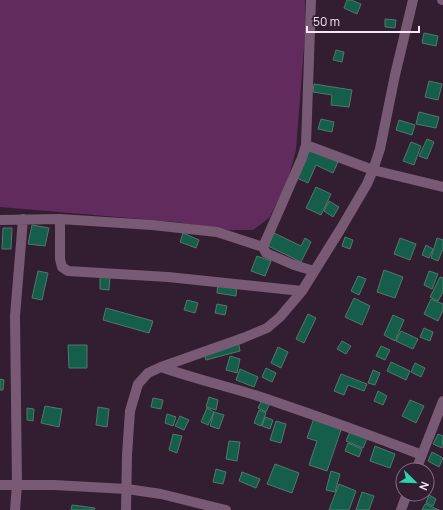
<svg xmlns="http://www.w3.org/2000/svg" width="443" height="510" font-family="Manrope,sans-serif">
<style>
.green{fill:#612c5d}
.building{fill:#155e4b;stroke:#51786b}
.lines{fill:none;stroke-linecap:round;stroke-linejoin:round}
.minor{stroke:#795a75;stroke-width:10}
</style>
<rect width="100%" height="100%" fill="#331d31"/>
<path class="green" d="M0 0H305V35L296 150 287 183 269 218 253 230H229L176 222 0 207Z"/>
<path class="building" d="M347 0H351L361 4 357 14 344 8Z
M385 19 396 20 395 28 385 27Z
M424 33 438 36 436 46 422 43Z
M336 50 344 52 342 62 333 60Z
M429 81 442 84 438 100 425 97Z
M314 84 352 90 349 107 331 105 332 95 313 92Z
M419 112 439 117 436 128 416 124Z
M321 119 334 122 332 132 318 129Z
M399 120 415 125 412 135 396 130Z
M427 139 434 142 427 159 419 156Z
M411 142 421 146 414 165 403 161Z
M310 149 338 162 333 173 316 165 308 183 297 178Z
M316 187 331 194 321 215 306 208Z
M329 201 339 207 333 217 324 211Z
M32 225 49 228 45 246 28 244Z
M3 228H12L11 249H2Z
M272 232 301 246 305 238 311 242 301 262 266 245Z
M183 233 199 240 196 248 180 242Z
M345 237 353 240 350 249 342 246Z
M400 238 416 244 410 260 394 254Z
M437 238 443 240V249L438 261 431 258Z
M426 245 433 249 429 258 422 255Z
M257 256 271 261 265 276 251 271Z
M384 270 403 277 395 298 377 292Z
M38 271 48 273 42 300 32 298Z
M429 271 438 274 432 289 424 285Z
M100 275H110L109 290 100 289Z
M358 276 366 279 359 295 351 291Z
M440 277 443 278V292L438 301 430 297Z
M218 283 237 285 236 296 217 293Z
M354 298 370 306 362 325 345 317Z
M431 299 443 304V310L438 321 424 314Z
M187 300 198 303 195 313 184 310Z
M217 304 227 306 225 315 215 313Z
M106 308 153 321 149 333 103 320Z
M308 314 316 318 304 343 296 339Z
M393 315 404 320 395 341 384 335Z
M424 328 433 332 430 341 420 337Z
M401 331 418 339 413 349 396 341Z
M238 340 240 351 206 360 203 350Z
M342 341 351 346 346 354 337 349Z
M68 345H87V368H69Z
M381 346 390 350 385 360 376 356Z
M278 347 288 352 281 368 271 363Z
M230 356 240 359 237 373 226 370Z
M391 362 410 371 406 380 387 371Z
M415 363 425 368 421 377 411 372Z
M266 368 276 373 272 382 262 377Z
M240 369 258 377 254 387 236 380Z
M373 370 380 373 375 385 368 383Z
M341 374 367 384 364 391 348 385 344 395 334 391Z
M0 379 4 380 3 390H0Z
M378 391 387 396 383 405 374 401Z
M209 397 218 400 216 410 206 407Z
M153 398 163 400 161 409 151 407Z
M262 400 270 403 266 412 258 408Z
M410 400 424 406 416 423 402 416Z
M45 406 62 409 59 427 41 423Z
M98 407 109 409 107 427 96 425Z
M27 408 34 409 33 421 27 420Z
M207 408 214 412 208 425 201 422Z
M259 410 266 413 261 426 254 423Z
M214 412 224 415 219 429 210 426Z
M167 414 176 417 173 426 165 423Z
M180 416 189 420 184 430 175 426Z
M265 417 273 420 270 429 262 426Z
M314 418 342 427 327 471 309 465 317 441 307 438Z
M276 421 286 424 281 443 270 440Z
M351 429 368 436 363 448 346 441Z
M173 434 182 436 177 453 169 450Z
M438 434 443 436 442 448 433 444Z
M229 441 240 442 237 461 226 459Z
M348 443 362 449 359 457 345 451Z
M375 446 395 454 390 468 370 461Z
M432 452 443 458 439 467 428 461Z
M275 464 299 473 292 493 267 484Z
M216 469 226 472 223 484 213 482Z
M331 471 340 474 335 492 326 490Z
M242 472 260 479 256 488 239 481Z
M339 484 356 491 349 510H329Z
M362 492 374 496 369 510H356Z
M429 495 436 499 433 506 426 503Z
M425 504 439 510H422Z
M72 505 95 508 94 510H71Z"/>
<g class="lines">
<path class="minor" d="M442 0H443
M306 145 373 170 443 187
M60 219V259L62 267 68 271 168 277 302 291
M0 220 60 219 152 225 217 232 263 247 302 158 306 145 311 0
M263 247 266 253 294 265 314 271
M161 367C195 379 230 387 264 398 317 416 370 435 422 455
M416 470 443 401
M0 485H54L127 489 161 494 226 510
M15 510 17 485 15 316 23 219
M126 510 127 455 130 411 138 384 148 373 161 367 243 338 267 328 280 317 302 291 340 230 367 184 373 170 380 149 395 75 413 0
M401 510 407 494"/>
</g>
<g transform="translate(415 482) rotate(113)"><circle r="19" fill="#331d31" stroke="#826e80"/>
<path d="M0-3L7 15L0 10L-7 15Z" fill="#2bd5ac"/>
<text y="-6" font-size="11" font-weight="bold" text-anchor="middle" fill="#f8e8f6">N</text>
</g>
<path d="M307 26v6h112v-6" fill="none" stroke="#f8e8f6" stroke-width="2"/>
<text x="313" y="26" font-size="12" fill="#f8e8f6" stroke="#331d31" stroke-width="3" paint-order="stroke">50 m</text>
</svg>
